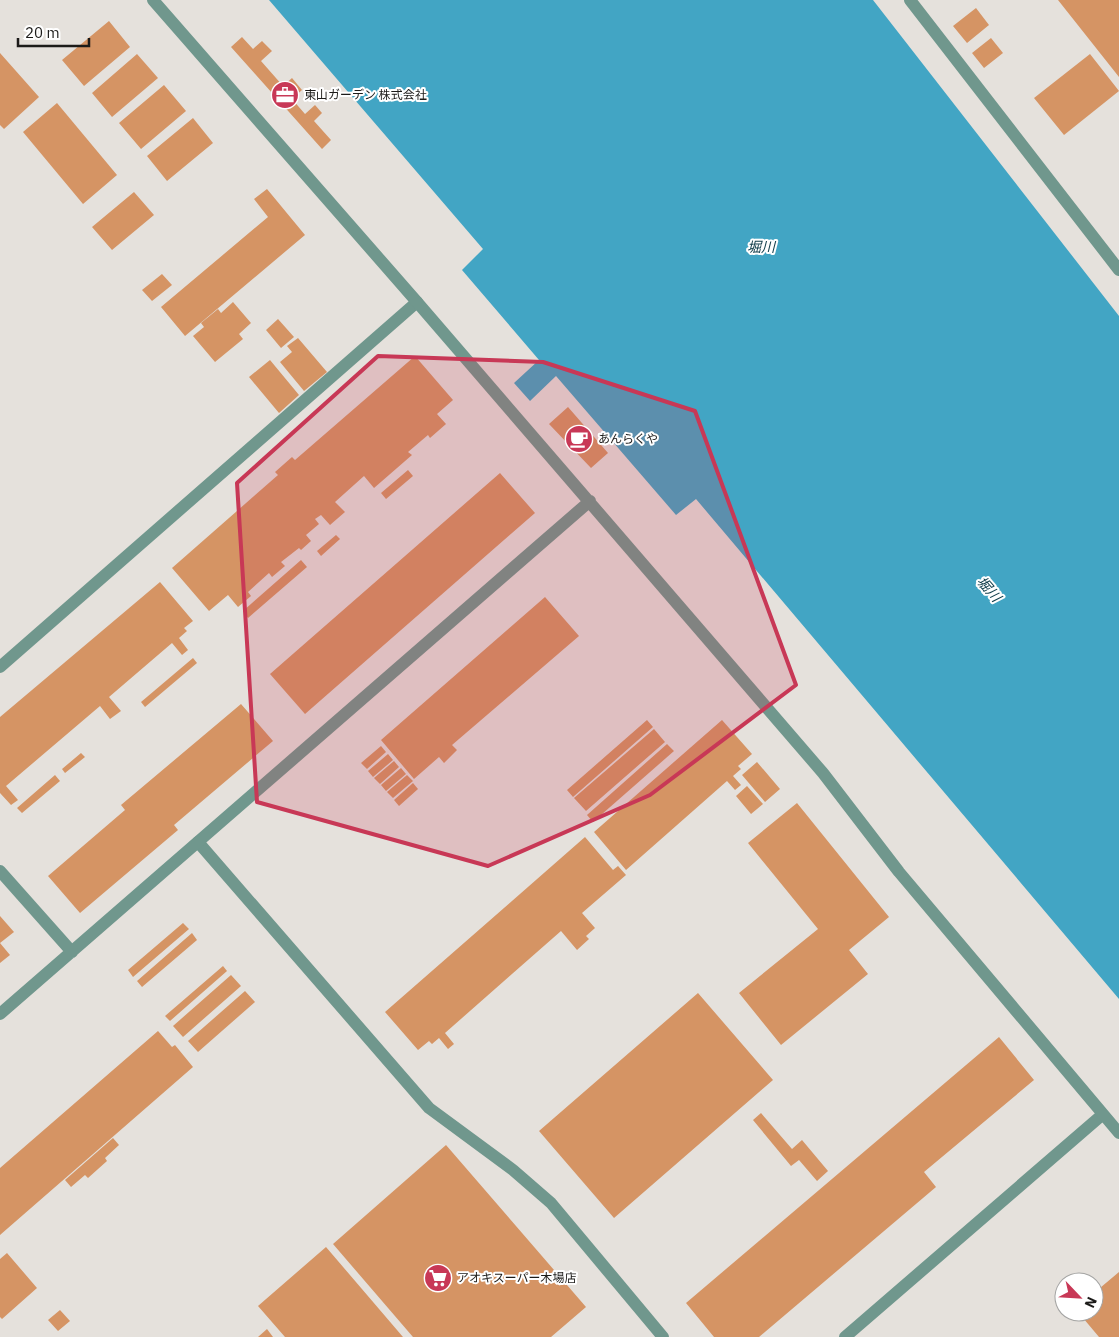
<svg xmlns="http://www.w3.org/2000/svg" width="1119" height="1337" font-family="'IBM Plex Sans','Noto Sans JP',sans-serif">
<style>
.water{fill:#42a5c4}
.building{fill:#d59464}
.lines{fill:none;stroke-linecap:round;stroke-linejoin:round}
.service{stroke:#70978d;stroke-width:12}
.minor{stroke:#70978d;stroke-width:12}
.tertiary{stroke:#70978d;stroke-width:12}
.marked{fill:#c83856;fill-opacity:0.2;stroke:#c83856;stroke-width:4;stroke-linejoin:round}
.labels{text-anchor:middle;stroke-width:4;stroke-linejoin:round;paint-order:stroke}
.poi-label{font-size:12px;fill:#1c1b19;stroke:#fff;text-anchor:start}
.water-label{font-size:14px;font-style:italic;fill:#14404d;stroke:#fff}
</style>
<rect width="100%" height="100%" fill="#e5e1dc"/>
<path class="water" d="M269 0H873L1119 316V999L696 499 676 515 556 376 530 401 514 383 539 360 462 270 483 249Z"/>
<path class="building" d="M1058 0H1119V77Z
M976 8 989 25 967 43 953 26Z
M109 21 130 47 84 86 62 60Z
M242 37 253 49 262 41 272 51 261 61 283 86 292 78 302 90 292 99 305 114 315 105 322 113 314 121 331 140 322 149 231 47Z
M991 38 1003 53 984 68 972 53Z
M0 53 39 97 4 129 0 125Z
M137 54 158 78 112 117 92 93Z
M1090 54 1119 91 1064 135 1034 98Z
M164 85 186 111 141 149 119 123Z
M57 103 117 175 83 204 23 132Z
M193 118 213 143 167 181 147 156Z
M267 189 305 235 185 336 161 307 268 217 254 199Z
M134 192 154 215 112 250 92 227Z
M162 274 172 285 152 301 142 290Z
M233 302 251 323 239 334 243 339 215 362 193 336 204 327 201 323 218 309 221 313Z
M278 319 294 337 281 348 266 330Z
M298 338 327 372 304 391 280 362 292 352 287 346Z
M415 356 453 400 437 414 446 424 430 438 428 435 408 452 412 455 374 488 364 476 335 502 345 512 330 525 321 515 315 519 319 524 306 535 311 541 301 550 299 548 281 562 285 566 272 577 269 573 248 592 251 596 238 607 228 595 209 611 172 568 278 475 275 472 292 457 295 460Z
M270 360 299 395 279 413 249 377Z
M568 407 608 453 591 468 549 424Z
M408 470 413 476 386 499 381 493Z
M500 473 535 513 305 714 270 674Z
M336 535 340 539 321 556 317 551Z
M301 560 307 567 248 618 243 611Z
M160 582 193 621 184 628 187 631 179 638 188 650 182 655 172 643 109 697 121 711 110 719 100 706 6 786 18 800 11 805 0 793V717Z
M545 597 579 636 452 745 457 750 444 763 439 757 414 779 381 740Z
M193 658 197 663 145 707 141 702Z
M241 704 273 741 174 825 178 830 80 913 48 876 125 810 121 805Z
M647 720 653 727 573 797 567 790Z
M722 720 752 754 738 766 741 769 733 776 741 785 735 790 727 781 626 870 594 832Z
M654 729 665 742 586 811 574 798Z
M667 744 674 751 593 822 587 815Z
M381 746 386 752 367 769 361 763Z
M81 753 85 757 65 773 62 769Z
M388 754 393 760 373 777 368 771Z
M394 761 399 767 380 784 374 778Z
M757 762 780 789 765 802 742 775Z
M401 768 406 774 386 791 381 785Z
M55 775 60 781 22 813 17 808Z
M407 775 413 781 393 798 387 792Z
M413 783 418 789 399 806 394 800Z
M747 786 763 804 751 814 736 796Z
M797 803 889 917 849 950 868 974 781 1045 739 993 818 929 748 843Z
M585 837 613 870 618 866 626 875 582 913 595 928 586 936 589 939 577 950 561 931 445 1033 454 1044 448 1049 439 1038 432 1044 429 1041 418 1050 385 1012Z
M0 916 14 932 0 943 10 955 0 963Z
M183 923 189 929 133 977 128 970Z
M192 933 197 940 142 987 137 981Z
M223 966 227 971 170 1021 165 1016Z
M231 975 241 986 183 1037 173 1026Z
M245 991 255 1002 198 1052 188 1041Z
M698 993 773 1080 614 1218 539 1131Z
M158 1031 172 1047 175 1045 193 1067 0 1235V1168Z
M999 1037 1034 1080 924 1172 936 1187 759 1337H714L686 1303Z
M761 1113 792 1149 802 1140 828 1171 817 1181 799 1160 791 1166 753 1120Z
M113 1138 119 1145 105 1158 107 1161 88 1178 85 1175 71 1187 65 1180Z
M446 1145 586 1307 551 1337H413L333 1244Z
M326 1247 403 1337H285L258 1306Z
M7 1253 37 1288 2 1319 0 1317V1259Z
M1119 1272V1337H1099L1078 1312H1094V1293Z
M60 1310 70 1321 58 1331 48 1320Z
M267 1329 273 1337H258Z"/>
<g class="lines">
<path class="service" d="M910 0 1119 270"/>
<path class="minor" d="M0 667 417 302
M198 842 429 1108 513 1170 551 1203 663 1337
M845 1337 1102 1115"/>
<path class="tertiary" d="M153 0 417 302 823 773 899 872 1119 1133
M0 871 72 952
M0 1014 590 501"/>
</g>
<path class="marked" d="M378 356 543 362 695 411 796 685 650 795 488 866 257 802 237 483Z"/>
<defs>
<g id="office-disc" transform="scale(1.4375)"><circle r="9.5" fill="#c83856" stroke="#fff"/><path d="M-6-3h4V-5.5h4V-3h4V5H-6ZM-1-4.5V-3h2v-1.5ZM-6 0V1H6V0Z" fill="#fff"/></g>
<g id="cafe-disc" transform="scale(1.4375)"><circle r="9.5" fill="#c83856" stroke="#fff"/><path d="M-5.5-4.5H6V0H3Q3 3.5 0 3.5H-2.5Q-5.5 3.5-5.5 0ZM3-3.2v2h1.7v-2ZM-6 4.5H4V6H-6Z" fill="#fff"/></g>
<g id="supermarket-disc" transform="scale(1.4375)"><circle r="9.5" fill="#c83856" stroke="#fff"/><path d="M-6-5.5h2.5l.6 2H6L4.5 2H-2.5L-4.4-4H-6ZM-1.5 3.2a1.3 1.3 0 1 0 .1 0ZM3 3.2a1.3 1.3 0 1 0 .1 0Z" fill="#fff"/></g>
</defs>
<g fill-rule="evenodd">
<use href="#office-disc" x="285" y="95"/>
<use href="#cafe-disc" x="579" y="439"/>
<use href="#supermarket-disc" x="438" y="1278"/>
</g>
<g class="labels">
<g class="poi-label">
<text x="304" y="99">東山ガーデン 株式会社</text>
<text x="598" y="443">あんらくや</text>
<text x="457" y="1282">アオキスーパー木場店</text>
</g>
<g class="water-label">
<text x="761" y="252">堀川</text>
<text transform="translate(989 589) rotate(49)" y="5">堀川</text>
</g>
</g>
<g transform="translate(1079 1297) rotate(115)"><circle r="24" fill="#ffffff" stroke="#a4a4a3"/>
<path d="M0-4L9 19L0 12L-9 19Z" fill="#c83856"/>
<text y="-8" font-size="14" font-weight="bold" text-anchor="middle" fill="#1c1b19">N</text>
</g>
<path d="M18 38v8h71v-8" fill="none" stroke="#1c1b19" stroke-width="2.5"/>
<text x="25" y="38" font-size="15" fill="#1c1b19" stroke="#ffffff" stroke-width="4" paint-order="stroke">20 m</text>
</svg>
